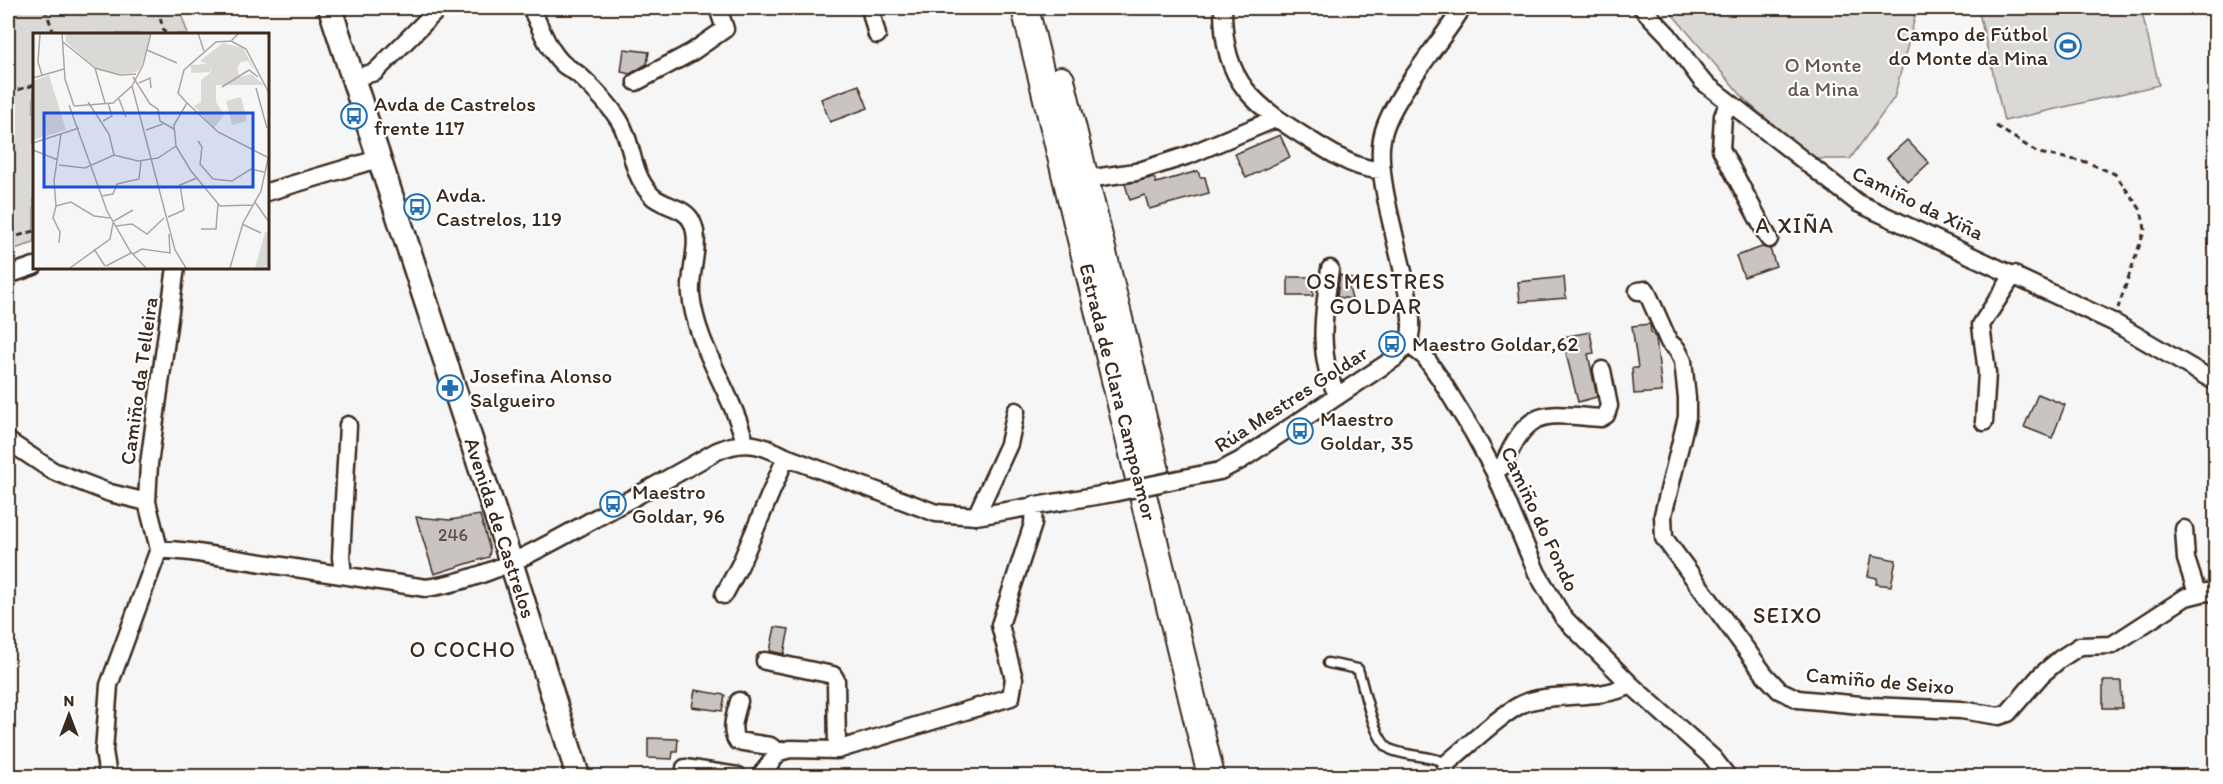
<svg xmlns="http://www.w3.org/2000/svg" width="2223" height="784" font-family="Itim,sans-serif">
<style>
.green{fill:#dbd9d6;stroke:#8b827a;stroke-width:1.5}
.building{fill:#c9c3c1;stroke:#3b2a1e;stroke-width:1.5}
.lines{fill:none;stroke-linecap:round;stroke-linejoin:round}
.service-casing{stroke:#3b2a1e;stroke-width:13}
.minor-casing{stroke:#3b2a1e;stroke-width:21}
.secondary-casing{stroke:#3b2a1e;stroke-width:27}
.primary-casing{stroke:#3b2a1e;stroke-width:30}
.path{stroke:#3b2a1e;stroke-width:3;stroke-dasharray:6 4.5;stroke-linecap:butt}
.service{stroke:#fff;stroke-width:8}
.minor{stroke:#fff;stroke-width:16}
.secondary{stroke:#fff;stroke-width:22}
.primary{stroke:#fff;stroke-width:26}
.minor-bridge-casing{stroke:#3b2a1e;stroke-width:21;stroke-linecap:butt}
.minor-bridge{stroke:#fff;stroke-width:16}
.labels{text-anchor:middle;stroke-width:4.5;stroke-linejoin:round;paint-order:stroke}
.number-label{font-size:18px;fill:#5e5047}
.poi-label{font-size:21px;fill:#3b2a1e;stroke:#fff;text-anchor:start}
.park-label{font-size:21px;fill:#63564c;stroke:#fff}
.street-label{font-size:21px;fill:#3b2a1e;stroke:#fff}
.neighbourhood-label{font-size:22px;letter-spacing:1.5px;fill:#3b2a1e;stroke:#fff}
.inset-road{fill:none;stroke:#aca4a0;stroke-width:1.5}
.view{fill:#1d4ed8;fill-opacity:0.15;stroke:#1d4ed8;stroke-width:3}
.inset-edge{fill:none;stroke:#3b2a1e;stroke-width:3}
</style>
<rect width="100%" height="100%" fill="#f7f6f6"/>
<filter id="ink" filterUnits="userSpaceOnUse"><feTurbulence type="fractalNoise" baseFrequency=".0167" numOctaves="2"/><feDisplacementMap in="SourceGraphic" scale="12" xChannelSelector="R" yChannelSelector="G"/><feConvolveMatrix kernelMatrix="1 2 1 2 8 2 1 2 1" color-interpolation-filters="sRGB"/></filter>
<g filter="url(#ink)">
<path class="green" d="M8 8H179L188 34H34V243L8 251Z
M1667 8H1908L1915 17 1894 98 1850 159H1813L1747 102Z
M1978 8H2141L2159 85 2004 121Z"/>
<path class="building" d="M624 49 649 52 647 64 630 74 621 72Z
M859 85 868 108 830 122 821 99Z
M1280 135 1290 157 1246 178 1235 154Z
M1907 140 1929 163 1908 182 1887 158Z
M1198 171 1200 177H1205L1209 193 1149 209 1145 195 1130 200 1125 184 1151 178 1155 179 1156 183Z
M1762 247 1770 249 1776 266 1744 277 1736 256Z
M1340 275 1357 280 1349 288 1352 299 1337 297Z
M1288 277H1312L1313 296H1288Z
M1564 277 1566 298 1520 302 1518 282Z
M1650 324 1651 332 1656 338 1662 392 1634 394 1632 368H1638L1632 326Z
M1590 332 1594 353 1588 354 1597 397 1578 402 1562 337Z
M2038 394 2065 405 2052 438 2024 427Z
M480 515 490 550 489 557 434 574 416 517 450 520Z
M1872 555 1896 560 1891 586 1876 584 1877 578 1868 576Z
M775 627 789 629 784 654 770 651Z
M2103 681H2121L2122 708H2103Z
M695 690 725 695 722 711 692 707Z
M648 738 678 739 677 752H673L672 759 648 758Z"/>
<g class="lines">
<g class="service-casing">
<path id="service" d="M1328 663 1358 669C1364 688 1374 743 1392 750 1410 757 1429 755 1447 763"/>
</g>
<g class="minor-casing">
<path id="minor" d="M531 8C540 26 547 48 562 63 567 68 575 71 580 76 593 88 610 106 619 120 634 144 629 170 651 195 662 207 685 206 692 222 702 243 689 271 691 294 696 347 732 391 745 443
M870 8 877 35
M1223 8C1223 85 1254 105 1315 143 1335 155 1357 170 1382 170
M1642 8 1668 35 1702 81 1858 203 2113 322 2216 382
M354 78 375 72 436 11
M636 82 692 52 725 29 718 8
M1729 102 1723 116 1721 149 1769 239
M1086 179 1136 172 1189 155 1275 119
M267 192 381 158
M1330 269C1324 311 1316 357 1338 396
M8 275 34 266
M1638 291 1646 290 1669 342 1677 349 1683 361 1687 398V417L1663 515 1664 538 1765 675 1779 690 1798 699 1871 706 1961 710 1999 716 2008 713 2041 675 2060 659 2080 646 2112 645 2186 597 2206 592 2216 593
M1407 343 1425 357 1441 380 1473 432 1494 471 1537 573 1563 617 1631 685 1713 758 1727 776
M1984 422 1987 373 1981 325 2014 274
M8 441 53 471 110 493 147 502
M1494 471 1503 466C1529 406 1543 414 1601 418L1606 415 1609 406 1602 370
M1179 479 1220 471 1241 460 1395 358C1401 352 1408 345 1410 336 1413 322 1410 305 1407 291 1400 251 1375 175 1382 139 1388 101 1441 43 1462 8
M976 516 1009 444 1016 411
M2184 529 2186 559 2197 593
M159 549 191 552 426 588C486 580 543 548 596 518 636 496 677 474 717 451 744 439 761 444 786 457L936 513 976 516 1113 493
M343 575 341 557 348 425
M724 595 740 565 786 457
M765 661 833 675 836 680 837 750
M739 701C736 713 729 730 737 741L770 746 779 752
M685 768 738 776
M108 776 104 751 109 685 159 549 147 502 149 464 176 267
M760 776 779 752 790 749 837 750 1011 697 1014 679 1000 625 1033 524 1034 505
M1445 776 1447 763C1467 747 1506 709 1527 702 1561 691 1598 701 1631 685"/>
</g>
<g class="secondary-casing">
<path id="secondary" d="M330 8 511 562 578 776"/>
</g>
<g class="primary-casing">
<path id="primary" d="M1025 8 1211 776
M1061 80 1155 467"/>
</g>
<path class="path" d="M45 8 54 34
M157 8 165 34
M2209 8 2216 66
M8 93 34 85
M1996 126 2038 153 2086 162 2115 174 2141 210 2145 229 2118 308
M8 239 34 231"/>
<use href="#service" class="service"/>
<use href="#minor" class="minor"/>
<use href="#secondary" class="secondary"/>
<use href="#primary" class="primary"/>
<g class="minor-bridge-casing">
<path id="minor-bridge" d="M1113 493 1179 479"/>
</g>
<use href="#minor-bridge" class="minor-bridge"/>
</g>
</g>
<defs>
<g id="stadium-ring" transform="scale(1.35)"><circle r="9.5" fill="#fff" stroke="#1f6fb2" stroke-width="1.5"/><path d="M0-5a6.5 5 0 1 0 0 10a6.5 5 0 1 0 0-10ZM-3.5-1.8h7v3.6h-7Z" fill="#1f6fb2"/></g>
<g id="bus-ring" transform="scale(1.35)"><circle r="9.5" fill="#fff" stroke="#1f6fb2" stroke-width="1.5"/><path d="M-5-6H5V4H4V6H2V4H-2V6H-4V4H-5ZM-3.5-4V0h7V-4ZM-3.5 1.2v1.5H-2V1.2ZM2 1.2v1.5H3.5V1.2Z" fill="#1f6fb2"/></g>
<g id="pharmacy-ring" transform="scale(1.35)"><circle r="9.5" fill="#fff" stroke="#1f6fb2" stroke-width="1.5"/><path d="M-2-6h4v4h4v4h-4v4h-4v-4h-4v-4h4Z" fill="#1f6fb2"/></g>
</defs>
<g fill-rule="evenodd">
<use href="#stadium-ring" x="2068" y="46"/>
<use href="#bus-ring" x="354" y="116"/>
<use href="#bus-ring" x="417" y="207"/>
<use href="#bus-ring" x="1392" y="344"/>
<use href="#pharmacy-ring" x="450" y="388"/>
<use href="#bus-ring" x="1300" y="431"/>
<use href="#bus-ring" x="613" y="504"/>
</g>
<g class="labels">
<g class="number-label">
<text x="453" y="541">246</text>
</g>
<g class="poi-label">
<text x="2048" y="41" text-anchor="end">Campo de Fútbol<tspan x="2048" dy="24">do Monte da Mina</tspan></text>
<text x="374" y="111">Avda de Castrelos<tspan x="374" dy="24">frente 117</tspan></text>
<text x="436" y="202">Avda.<tspan x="436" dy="24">Castrelos, 119</tspan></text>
<text x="1412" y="351">Maestro Goldar,62</text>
<text x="470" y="383">Josefina Alonso<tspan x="470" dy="24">Salgueiro</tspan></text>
<text x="1320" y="426">Maestro<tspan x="1320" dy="24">Goldar, 35</tspan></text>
<text x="632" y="499">Maestro<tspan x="632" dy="24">Goldar, 96</tspan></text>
</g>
<g class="park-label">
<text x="1823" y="72">O Monte<tspan x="1823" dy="24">da Mina</tspan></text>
</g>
<g class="street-label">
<text transform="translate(1918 203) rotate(26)" y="7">Camiño da Xiña</text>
<text transform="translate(139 381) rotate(-82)" y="7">Camiño da Telleira</text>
<text transform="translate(1118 392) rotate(76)" y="7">Estrada de Clara Campoamor</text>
<text transform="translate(1291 399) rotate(-33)" y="7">Rúa Mestres Goldar</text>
<text transform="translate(1540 519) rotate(65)" y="7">Camiño do Fondo</text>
<text transform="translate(500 528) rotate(72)" y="7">Avenida de Castrelos</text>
<text transform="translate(1880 681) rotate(5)" y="7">Camiño de Seixo</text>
</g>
<g class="neighbourhood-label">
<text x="1795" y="233">A XIÑA</text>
<text x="1376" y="289">OS MESTRES<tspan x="1376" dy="25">GOLDAR</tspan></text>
<text x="1788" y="623">SEIXO</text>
<text x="463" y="657">O COCHO</text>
</g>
</g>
<g transform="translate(33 33)">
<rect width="236" height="236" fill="#f7f6f6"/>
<path d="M32 0H118L108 34 103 39 87 41 67 38 33 9ZM190 10 210 15 223 39 215 28 208 29 204 35 207 44 218 41 231 52H183V69L191 82 181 95 161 73 168 69V47L175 42 178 38V33L177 39 158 40V32L174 31 167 28ZM16 42 33 97 0 107V48ZM208 64 214 88 199 92 193 68ZM232 199H235V235H222Z" fill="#dbd9d6"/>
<path class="inset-road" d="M29 0 32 46 41 73M165 0 171 18M7 1 5 29 9 42M198 8 213 16 236 60M30 9 62 35 72 70M114 17 144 30M62 35 87 42 103 41M100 44 117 71 125 76 127 88 141 96M0 45 31 36M106 50 117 45 118 55M99 53 110 32 118 0M189 54 216 37 225 44M223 55 234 95M86 66 93 84M55 69 76 101 81 122M154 70 185 99 234 124M36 72 74 178 97 218 113 235M41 73 80 70 99 53 142 217 153 235M70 88 79 83 75 70M113 97 130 91M28 101 21 148 23 173 38 169 61 183 77 185M165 108 169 114 167 131 180 146 199 148 218 136 231 139M0 110 46 95M143 113 141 92 154 70 145 60 151 37 183 9 198 8 206 0M143 113 158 138 187 173 220 172M0 117 25 127M26 132 52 135 81 122 105 128 125 125 143 113M69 163 80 161 84 151 106 146 108 128M222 169 236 189M23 173 20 185 27 199 26 210M135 184 151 177 147 152 164 145M81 188 100 177M209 191 228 200M83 193 99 191 114 201 131 185M168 196H183L185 171M61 216 72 233M100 221 109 216 137 220 136 201M73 233 98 220M37 235 77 206 80 190M197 235 210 190 228 158 236 121"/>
<path class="view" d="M11 80H220V154H11Z"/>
<rect width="236" height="236" class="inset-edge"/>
</g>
<rect width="2223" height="784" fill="none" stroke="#fff" stroke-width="30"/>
<rect x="15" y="15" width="2193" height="754" fill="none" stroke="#3b2a1e" stroke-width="2" filter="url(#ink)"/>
<g transform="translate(69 715)" stroke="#ffffff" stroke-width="4.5" paint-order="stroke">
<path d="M0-4.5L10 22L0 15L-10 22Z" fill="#3b2a1e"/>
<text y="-9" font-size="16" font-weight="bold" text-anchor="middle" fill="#3b2a1e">N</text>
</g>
</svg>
